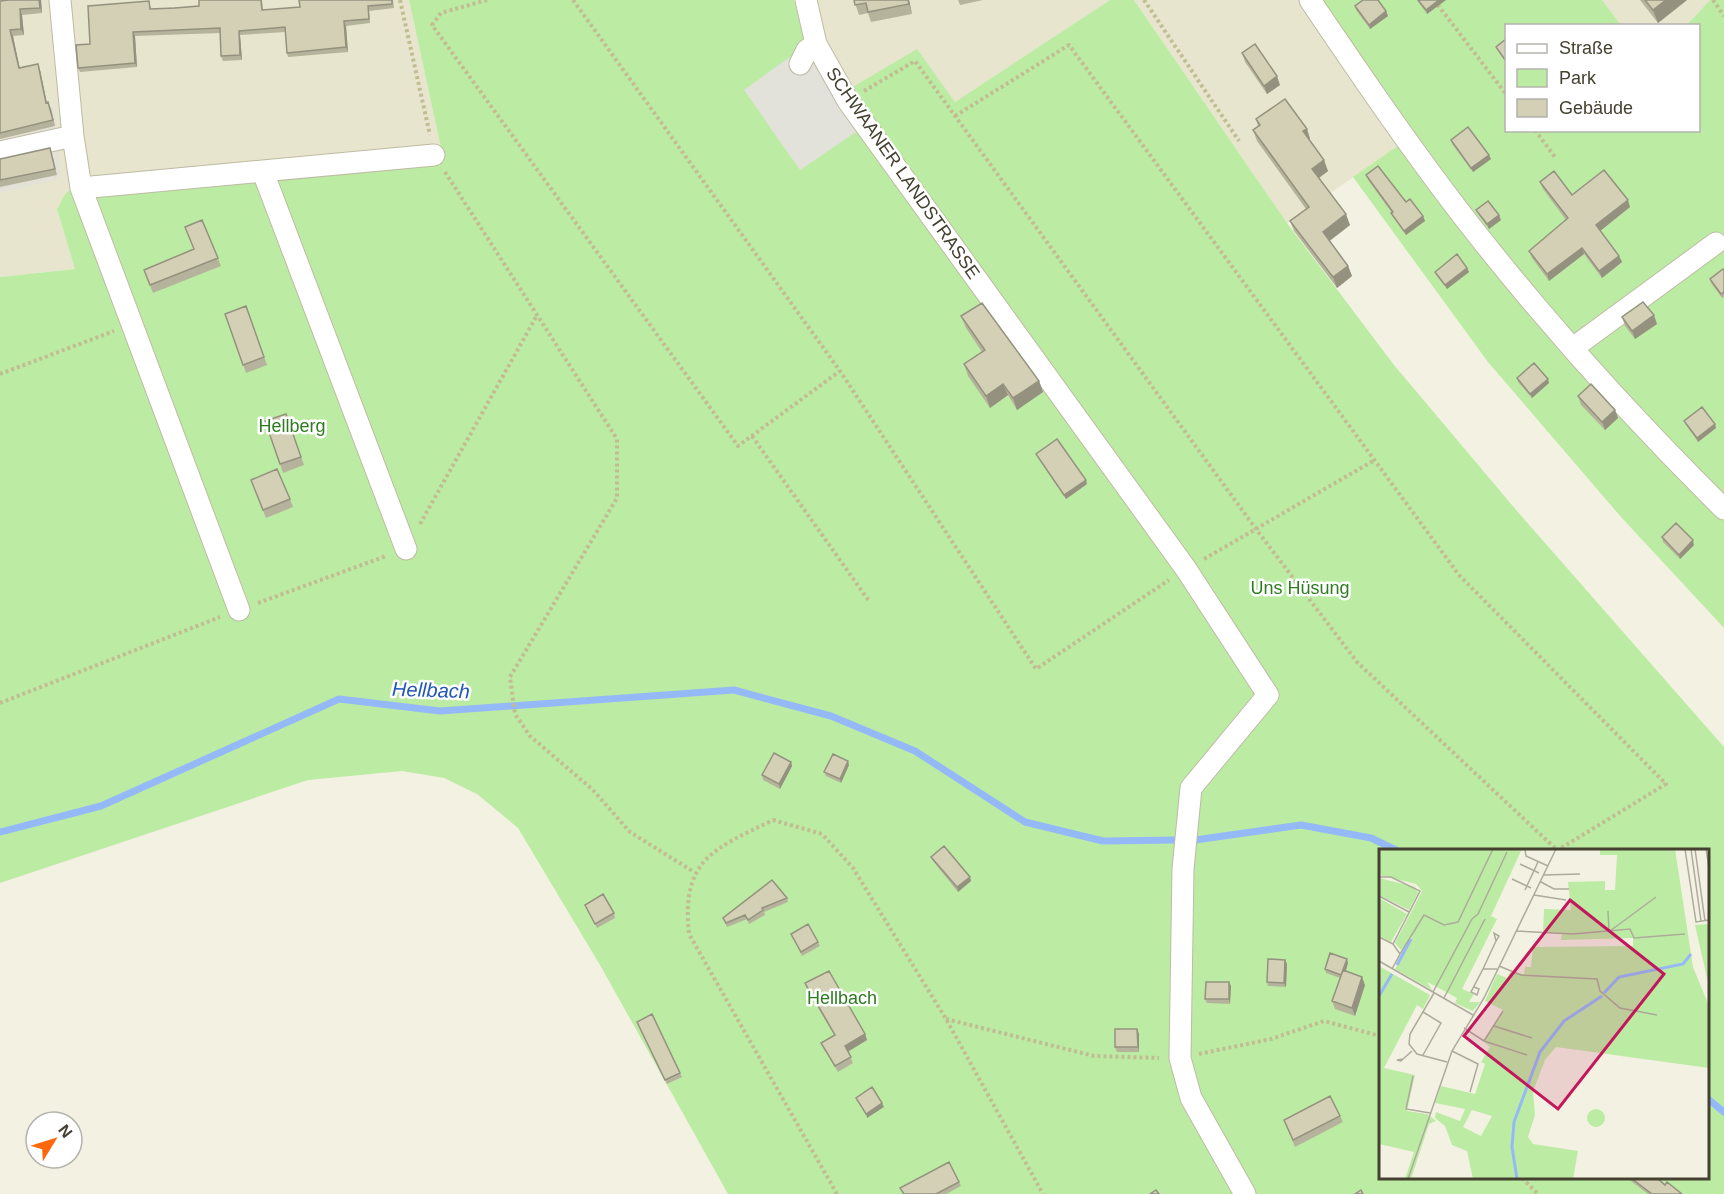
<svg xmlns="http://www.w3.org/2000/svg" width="1724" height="1194" font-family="Helvetica,sans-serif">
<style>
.residential{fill:#e7e5ce}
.industrial{fill:#e4e1d6}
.green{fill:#bceca4;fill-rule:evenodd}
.parking{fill:#e2e1da}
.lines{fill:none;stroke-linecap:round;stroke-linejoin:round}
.stream{stroke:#95b9f7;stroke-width:7}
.minor-casing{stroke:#bebba3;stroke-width:23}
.path{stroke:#c2bc92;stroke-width:4;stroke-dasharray:3 3;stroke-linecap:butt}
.minor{stroke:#fff;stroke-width:21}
.wall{fill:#b6b39c}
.shaded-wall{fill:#94927f}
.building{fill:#d4d0b5;stroke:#94927f;stroke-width:1.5}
.labels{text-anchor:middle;stroke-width:5;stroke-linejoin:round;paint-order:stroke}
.street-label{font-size:18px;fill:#444131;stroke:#fff}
.park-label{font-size:18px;fill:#2e7b20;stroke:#fff}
.water-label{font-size:20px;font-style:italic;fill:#2157b9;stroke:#fff}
.inset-river{fill:none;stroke:#95b9f7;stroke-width:3}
.inset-road{fill:none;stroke:#adab9b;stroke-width:1.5}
.view{fill:#c2185b;fill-opacity:0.15;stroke:#c2185b;stroke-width:3}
.inset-edge{fill:none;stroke:#444131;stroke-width:3}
</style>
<rect width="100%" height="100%" fill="#f3f1e1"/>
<path class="residential" d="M0 0H409L441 148 76 179 57 209 75 269 0 277Z
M814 0H1110L955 102 851 88 834 67Z
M1134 0H1315L1410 138 1287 223Z
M1602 0H1710L1687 26 1621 25Z"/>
<path class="industrial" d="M54 107 61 172 56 180 0 193V118Z"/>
<path class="green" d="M409 0H794L807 50 851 88 917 49 955 102 1110 0H1134L1287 223 1394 365 1517 511 1724 747V1194H728L600 965 518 828 477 794 444 778 402 771 308 780 0 883V277L75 269 57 209 66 193 80 182 258 160 441 148ZM1380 850H1708V1178H1380Z
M1315 0H1602L1621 25 1506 26V130H1698V26L1687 25 1710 0H1724V628L1621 517 1488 362 1353 177 1402 143 1591 358 1410 138Z"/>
<path class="parking" d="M804 47 859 130 800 170 744 90Z"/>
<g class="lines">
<path class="stream" d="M0 832 101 806 339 699 440 711 734 690 831 716 915 751 1025 822 1103 841 1177 840
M1195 840 1301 825 1371 838 1396 850
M1708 1099 1724 1112"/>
<g class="minor-casing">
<path id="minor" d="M60 0 73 136 81 188 239 610
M806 0 816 44 848 101 1186 569 1268 695 1191 788 1183 869 1180 1058 1191 1098 1245 1194
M1310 0C1362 77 1415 155 1473 229 1550 327 1635 421 1724 509
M800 64 807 50 816 44
M0 152 73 136
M263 172 406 549
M81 188 434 155
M1573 348 1716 243"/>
</g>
<path class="path" d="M400 0 430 135
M487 0 441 13 432 25 738 446 840 371
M573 0 840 371 1036 669 1169 580
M1144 0 1239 141
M1434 0 1506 94
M1713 0 1724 16
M864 91 915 61 1256 529 1357 662 1557 850
M955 116 1069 45 1459 575 1666 784 1558 850
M1535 130 1555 157
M445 172 617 439V498L510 677 515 714 530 736 592 789 630 832 694 872
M0 374 114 331
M752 436 869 601
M420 524 536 317
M1204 559 1373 461
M258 603 386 556
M0 703 220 617
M946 1019 1094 1056 1159 1058
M1199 1054 1271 1039 1324 1021 1380 1036
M1522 1178 1538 1194
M837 1194 689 934C681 859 714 849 773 820L822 834 853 868 946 1019 1043 1194"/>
<use href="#minor" class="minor"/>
</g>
<path class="wall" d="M41 0 42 13 22 15 24 35 13 36 19 67 40 70 47 103 51 108 55 126 0 139V1Z
M199 0H262L263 10 300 7 299 0H393L394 8 369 11 370 23 346 26 348 52 288 57 287 53 285 32 240 35 242 60 223 61 221 56 220 33 135 36 137 67 80 72 78 68 90 44 151 6V9L199 6Z
M854 0H909L912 14 871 22 868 13 859 15Z
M958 0H983L960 5Z
M1417 0H1446L1427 14Z
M1640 0H1687L1658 23Z
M1355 6 1386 11 1388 16 1370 29 1356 10Z
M1506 39V63L1498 51 1496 47Z
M1242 53 1280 85 1267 94 1245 62Z
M1256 119 1307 129 1310 139 1309 140 1328 171 1319 178 1350 225 1329 241 1348 266 1352 276 1337 288 1294 231 1290 221 1306 209 1257 141 1253 130 1258 126Z
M1451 140 1489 155 1491 159 1473 172 1452 144Z
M50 148 57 175 0 187V159Z
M1366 175 1406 202 1423 216 1425 221 1406 235 1393 217 1391 213H1392L1368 180Z
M1540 182 1572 195 1630 207 1600 230 1619 256 1622 262 1602 278 1584 254 1549 281 1532 258 1529 251 1566 220 1543 189Z
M1476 210 1501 220 1489 229 1478 214Z
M202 220 221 266 153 293 144 270 194 249Z
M1467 268 1469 272 1447 289 1437 276 1435 272Z
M1724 270V297L1722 298 1711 283 1710 279Z
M246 306 267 365 246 373 225 314Z
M961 316 1039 381 1043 392 1017 410 1008 395 990 408 968 376 964 364 982 352 966 328Z
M1622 317 1657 324 1635 339 1625 326Z
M1517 378 1548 379 1549 383 1532 398 1518 382Z
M1578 396 1615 410 1618 418 1605 430 1581 405Z
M286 414 304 465 283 473 280 464Z
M1684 421 1716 428 1698 442 1686 425Z
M1036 454 1087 484 1066 499 1038 458Z
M251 480 290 499 293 507 266 518Z
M1662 537 1694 545 1680 559 1663 542Z
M791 762 792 766 780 789 763 780 762 775Z
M849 765 841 783 826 776 824 772Z
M931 857 971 881 958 892 933 861Z
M787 898 788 902 764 912 765 915 749 924 747 919 727 927 723 918Z
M585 905 614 913 615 918 597 928Z
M791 934 818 942 820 946 802 956Z
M1285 960 1287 964 1286 987 1268 986 1267 982Z
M1348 963 1346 971 1365 985 1355 1016 1335 1009 1332 1001 1340 978 1326 973 1325 969Z
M1229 982 1231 986 1230 1004 1207 1003 1205 999Z
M805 983 865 1034 867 1040 848 1052 853 1063 838 1072 824 1049 821 1043 834 1035 807 989Z
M637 1022 680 1073 682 1077 667 1084Z
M1137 1029 1139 1034V1052H1117L1115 1047Z
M1340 1116 1343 1122 1295 1147 1284 1120Z
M1627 1178H1657L1665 1185 1682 1194H1648Z
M959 1182 961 1186 946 1194H903L900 1188Z"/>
<path class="shaded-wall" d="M39 0H41L42 13 40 8Z
M908 0H909L912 14 909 4Z
M1439 0H1446L1427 14 1426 10Z
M1666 0H1687L1658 23 1653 10Z
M20 9 22 15 24 35 21 29Z
M1386 11 1388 16 1370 29 1369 25Z
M344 21 346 26 348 52 346 47Z
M10 30 13 36 21 74 19 68Z
M239 31 240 35 242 60 240 55Z
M133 32 135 36 137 67 135 63Z
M38 64 40 70 48 109 46 103Z
M1277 76 1280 85 1267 94 1264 86Z
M1307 129 1310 139 1307 142 1303 131Z
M1489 155 1491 159 1473 172 1471 168Z
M1324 160 1328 171 1316 180 1312 169Z
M1628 200 1630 207 1599 232 1596 225Z
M1346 214 1350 225 1327 243 1323 232Z
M1499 215 1501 220 1489 229 1487 224Z
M1423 216 1425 221 1406 235 1404 231Z
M1582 248 1584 254 1549 281 1547 274Z
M1619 256 1622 262 1602 278 1599 271Z
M1348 266 1352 276 1337 288 1333 277Z
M1467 268 1469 272 1447 289 1445 285Z
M1654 315 1657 324 1635 339 1632 331Z
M1548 379 1549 383 1532 398 1530 394Z
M1039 381 1043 392 1017 410 1013 398Z
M1003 384 1008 395 990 408 986 396Z
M1615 410 1618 418 1605 430 1602 422Z
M1715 424 1716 428 1698 442 1697 438Z
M1086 480 1087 484 1066 499 1064 495Z
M1693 540 1694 545 1680 559 1679 555Z
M848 761 849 765 841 783 840 779Z
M791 762 792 766 780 789 779 784Z
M970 877 971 881 958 892 957 887Z
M1347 959 1348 963 1343 979 1342 975Z
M1285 960 1287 964 1286 987 1284 983Z
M1362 977 1365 985 1355 1016 1352 1008Z
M1229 982 1231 986 1230 1004 1229 999Z
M1137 1029 1139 1034V1052L1138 1047Z
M865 1034 867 1040 847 1052 845 1046Z
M882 1103 884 1107 867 1118 866 1114Z"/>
<path class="building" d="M9 0H39L40 8 20 9 21 29 10 30 19 68 38 64 46 103 48 102 53 120 0 133V1Z
M199 0H261L262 10 300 7 299 0H392V4L368 6 369 19 344 21 346 47 287 53 285 27 239 31 240 55 221 56 220 28 133 32 135 63 78 68 76 45 90 44 88 6 149 1 150 9 175 8 199 6Z
M854 0H908L909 4 868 12 866 3 855 5Z
M1363 0H1378L1386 11 1369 25 1355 6Z
M1418 0H1439L1426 10Z
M1645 0H1666L1653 10Z
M1506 39V61L1496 47Z
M1255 44 1277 76 1264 86 1242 53Z
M1285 99 1307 129 1303 131 1324 160 1312 169 1346 214 1323 232 1348 266 1333 277 1290 221 1309 207 1253 130 1260 125 1256 119Z
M1468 127 1489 155 1471 168 1451 140Z
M50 148 55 169 0 180V159Z
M1378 166 1406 202 1410 199 1423 216 1404 231 1391 213 1393 212 1366 175Z
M1604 170 1628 200 1596 225 1619 256 1599 271 1582 248 1547 274 1529 251 1568 218 1540 182 1554 171 1572 195Z
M1488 201 1499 215 1487 224 1476 210Z
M202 220 218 258 150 285 144 270 194 249 185 227Z
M1457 254 1467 268 1445 285 1435 272Z
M1723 269 1724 270V292L1721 294 1710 279Z
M1643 302 1654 315 1632 331 1622 317Z
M982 303 1039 381 1013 398 1003 384 986 396 964 364 985 350 961 316Z
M246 306 264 357 243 365 225 314Z
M1534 363 1548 379 1530 394 1517 378Z
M1591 384 1615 410 1602 422 1578 396Z
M1702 407 1715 424 1697 438 1684 421Z
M286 414 301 457 280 464 265 421Z
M1057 439 1086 480 1064 495 1036 454Z
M277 469 290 499 263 510 251 480Z
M1676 523 1693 540 1679 555 1662 537Z
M774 753 791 762 779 784 762 775Z
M833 754 848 761 840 779 824 772Z
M944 846 970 877 957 887 931 857Z
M772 880 787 898 762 908 763 910 748 920 745 915 726 923 723 918Z
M603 894 614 913 595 924 585 905Z
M808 924 818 942 801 952 791 934Z
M1330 953 1347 959 1341 975 1325 969Z
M1268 959 1285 960 1284 983 1267 982Z
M1343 970 1362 977 1352 1008 1332 1001Z
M829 971 865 1034 845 1046 851 1057 835 1066 821 1043 835 1035 805 983Z
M1206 982H1229V999H1205Z
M652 1014 680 1073 665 1080 637 1022Z
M1115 1029H1137L1138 1047H1115Z
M872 1087 882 1103 866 1114 856 1098Z
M1330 1096 1340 1116 1293 1140 1284 1120Z
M949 1162 959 1182 936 1194H904L900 1188Z
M1631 1178H1657L1665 1185 1667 1182 1682 1194H1652Z
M1156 1190 1159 1194H1150Z
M1361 1190 1363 1194H1355Z"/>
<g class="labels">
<g class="street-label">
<text transform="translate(903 173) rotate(55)" y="6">SCHWAANER LANDSTRASSE</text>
</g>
<g class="park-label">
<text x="292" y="432">Hellberg</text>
<text x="1300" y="594">Uns Hüsung</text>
<text x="842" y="1004">Hellbach</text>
</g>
<g class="water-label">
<text transform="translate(431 690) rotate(2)" y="7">Hellbach</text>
</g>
</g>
<g transform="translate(1379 849)">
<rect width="330" height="330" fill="#f3f1e1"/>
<path d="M0 0H143L112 67 118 70 83 140 95 145 90 153H101L94 162 76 154 78 149 58 138 48 133 53 141 16 120 34 86 22 101 16 94 43 42 37 35 0 26ZM221 0H296L314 118 330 157V219L177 198 166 211 154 242 156 266 149 288 154 295 199 302 194 330H94L88 302 73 296 66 277 56 269 57 263 81 272 86 260 56 254 62 237 96 245 106 215 102 213 111 198 104 192 124 161 106 152 118 125 128 129 131 123 145 125 146 118H152L154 98 254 97V89L182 91 183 84 164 83 165 60 192 61 189 33 226 32V41H236L238 6H221ZM93 261 113 267 102 287 84 278ZM0 29 36 38 39 44 30 61 0 46ZM0 49 28 65 12 93 0 87ZM330 75V138L316 76ZM0 117 51 146 44 160 38 156 5 219 36 226 28 262 48 265 57 272 50 275 32 330H26L35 303 0 295ZM208 269a9 9 0 1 1 18 0a9 9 0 1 1-18 0Z" fill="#bceca4" fill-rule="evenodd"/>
<path class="inset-river" d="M18 116 32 90M225 144 240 128 304 115 312 105M0 147 13 125M138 330 133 298 135 273 161 203 185 172 223 147"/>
<path class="inset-road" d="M146 0 147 7 169 17M306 0 317 73 330 71M312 0 322 72M316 0 326 72M327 0 330 19M141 15 160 24M165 26 201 25M0 28H12L41 42 14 95 0 88M133 30 152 39M162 33 175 40H190M146 41 159 13M155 46 187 51M0 47 30 63M229 62 230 83M137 82 194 85 251 80 255 89 306 85M231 82 277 48M21 105 45 66 65 76 79 73 114 0M0 112 94 166M120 117 142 126 218 130 221 142 241 159 278 166M13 120 21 105 14 95M104 120 116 94 120 87 115 84 117 92M95 138 100 140 98 146 92 143 104 120H118M54 143 93 70 99 65 128 3M55 144 31 185 30 195 38 205 68 213M65 149 106 70M44 163 62 174 44 206M115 177 153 189M85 179 105 192 148 206M105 192 124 162M73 202 99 215 91 243M24 210 18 211 22 212 24 210 33 202M34 227 27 260 51 264M29 330 73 202 105 149 177 0"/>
<path class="view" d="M191 51 285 125 179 260 85 187Z"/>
<rect width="330" height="330" class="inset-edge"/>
</g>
<rect x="1505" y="24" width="195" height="108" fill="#ffffff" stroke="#b4b3ad" stroke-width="1.5"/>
<rect x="1517" y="44" width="30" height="9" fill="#ffffff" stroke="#b4b3ad" stroke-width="1.5"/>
<text x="1559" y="54" font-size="18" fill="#444131">Straße</text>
<rect x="1517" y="69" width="30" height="18" fill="#bceca4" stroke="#b4b3ad" stroke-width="1.5"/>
<text x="1559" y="84" font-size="18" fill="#444131">Park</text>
<rect x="1517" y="99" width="30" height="18" fill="#d4d0b5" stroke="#b4b3ad" stroke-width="1.5"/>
<text x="1559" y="114" font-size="18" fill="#444131">Gebäude</text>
<g transform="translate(54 1140) rotate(52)"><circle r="28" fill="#ffffff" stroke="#b4b3ad" stroke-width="1.5"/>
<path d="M0-4.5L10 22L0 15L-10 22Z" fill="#ff670b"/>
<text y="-9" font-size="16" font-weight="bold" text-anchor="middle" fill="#444131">N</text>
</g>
</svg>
